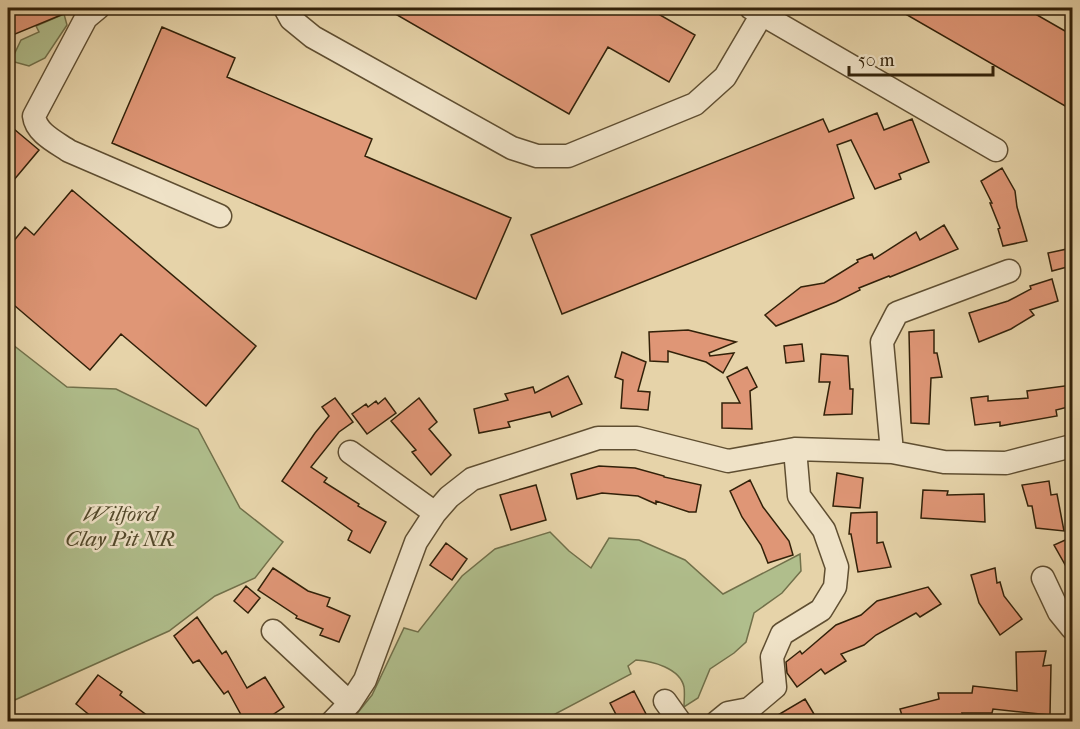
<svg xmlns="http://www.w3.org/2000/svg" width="1080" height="729" font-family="'IM FELL French Canon',serif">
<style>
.green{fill:#b0be8c;stroke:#71704a;stroke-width:1.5}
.building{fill:#df9676;stroke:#322109;stroke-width:1.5}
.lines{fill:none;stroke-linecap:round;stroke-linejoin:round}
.street-casing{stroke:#5f4e31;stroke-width:25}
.street{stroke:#efe2c7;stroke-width:22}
.labels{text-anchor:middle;stroke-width:5;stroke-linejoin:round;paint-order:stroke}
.park-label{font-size:22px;font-style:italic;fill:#52482a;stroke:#efe2c7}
</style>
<rect width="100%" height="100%" fill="#e6d3a9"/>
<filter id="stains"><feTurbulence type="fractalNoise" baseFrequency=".00333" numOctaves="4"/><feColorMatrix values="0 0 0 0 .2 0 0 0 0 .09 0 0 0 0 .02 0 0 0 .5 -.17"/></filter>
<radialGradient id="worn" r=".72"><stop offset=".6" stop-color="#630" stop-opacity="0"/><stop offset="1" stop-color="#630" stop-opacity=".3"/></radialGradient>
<path class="green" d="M64 14 67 25 45 58 29 66 11 61 21 40 39 32 36 26Z
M8 341 67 387 116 389 198 429 240 508 283 542 255 578 215 596 169 631 8 703Z
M550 532 569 551 591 568 609 538 639 540 685 560 723 594 800 554 801 571 782 593 754 613 746 642 734 653 710 669 698 698 684 707C684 701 685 693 684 687 680 668 652 661 636 660L628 666 631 674 542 721H351L372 695 404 628 418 632 462 576 495 549Z"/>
<path class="building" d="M8 8H78L8 37Z
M385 8H648L695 35 669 82 608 47 569 114Z
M895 8H1025L1072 35V110Z
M162 27 235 58 227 77 372 139 365 156 511 218 476 299 112 143Z
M877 113 884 130 912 119 929 162 899 174 901 179 875 189 851 140 837 145 854 198 562 314 531 235 823 119 829 132Z
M8 124 39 150 8 187Z
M1002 168 1015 191 1017 207 1027 241 1003 246 998 229 1000 228 990 203H992L981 181Z
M72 190 256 346 206 406 121 334 90 370 8 300V248L25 227 34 235Z
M944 225 958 249 890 277 889 276 859 288 860 290 836 302 776 326 765 315 801 287 824 283 858 262 857 260 872 254 874 259 916 232 920 240Z
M1067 249 1071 266 1052 271 1048 253Z
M1052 279 1058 301 1030 310 1034 315 1011 329 979 342 969 313 1008 301 1031 289 1030 286Z
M688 330 736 342 709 353 710 356 734 353 723 373 706 362 668 351V362L650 361 649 332Z
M934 330V353H937L942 377 931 378 929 424 911 423 909 332Z
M802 344 804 361 786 363 784 346Z
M622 352 646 362 638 391 650 392 648 410 621 408 623 380 615 377Z
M821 354 848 356 850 389H853L852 414 824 415 830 382H819Z
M747 367 757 387 750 391 752 429 722 428V403H740L727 377Z
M568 376 582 404 552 417 550 412 508 422 510 427 479 433 474 409 508 400 505 394 533 387 535 393Z
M1072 385V406L1056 410 1057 416 1000 426V422L975 425 971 398 988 396V401L1028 398 1027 391Z
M335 398 353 422 339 432 311 467 327 478 324 482 359 504 358 506 386 522 370 553 348 540 352 531 282 481 315 433 329 416 322 407Z
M385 398 396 413 367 434 352 414 366 404 368 407 376 401 378 404Z
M419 398 437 422 429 429 451 455 431 475 412 452 416 450 391 421Z
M599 466 635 468 664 476V477L701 485 696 512H689L656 501V504L638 496 602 493 577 499 571 474Z
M837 473 863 478 860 508 833 506Z
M750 480 763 507 789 541 793 555 768 563 761 545 742 517 730 491Z
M1049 481 1051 495 1057 494 1064 531 1036 528 1032 506H1028L1022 485Z
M536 485 546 520 511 530 500 495Z
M923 490 948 491 947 495 984 494 985 522 921 518Z
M877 512V543L883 542 891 567 858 572 851 534H849L851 513Z
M1072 537V577L1054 545Z
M446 543 467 559 452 580 430 565Z
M273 568 308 591 330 598 327 606 350 616 339 642 320 635 323 629 296 618 297 616 258 590Z
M995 568 997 583 1000 582 1004 596 1022 619 1000 635 979 603 971 575Z
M246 586 260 598 248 613 234 601Z
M928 587 941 604 920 617 916 613 876 635 864 645 841 654 846 661 825 674 821 669 797 687 787 673 786 662 800 651 802 654 836 625 861 615 877 601Z
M197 617 222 654 226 651 247 688 265 677 284 707 262 722H245L228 691 224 694 199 660 193 663 174 636Z
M1046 651 1043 666 1051 665 1050 715 993 709 992 713H962L963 716 935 722H904L900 709 939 699 938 693H972L973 686 1017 691 1016 652Z
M98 675 122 692 120 695 156 722H98L76 704Z
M634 691 646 714 642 716 644 722H620L610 703Z
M805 699 814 714 801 722H766Z"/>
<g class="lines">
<g class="street-casing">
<path id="street" d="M98 8 86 18 34 116C36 133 56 142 69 151L220 216
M285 8 291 19 313 37 512 148 537 156H568L695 104 725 77 762 14
M751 8 996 150
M350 452 435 513
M892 452 882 342 897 313 1009 271
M1043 578 1059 612 1072 628
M273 631 350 703
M665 701 680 722
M332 722 350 703 365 680 416 542 435 513 449 497 472 479 598 438H637L728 461 795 449 892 452 944 462 1006 463 1072 446
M717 722 728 713 749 709 775 687 772 657 782 634 821 610 835 587 837 567 824 530 799 496 795 449"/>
</g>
<use href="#street" class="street"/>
</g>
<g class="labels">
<g class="park-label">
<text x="120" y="521">Wilford<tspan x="120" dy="25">Clay Pit NR</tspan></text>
</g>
</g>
<rect width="1080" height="729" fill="none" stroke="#e6d3a9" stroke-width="30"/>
<rect x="9" y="9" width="1062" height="711" fill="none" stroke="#322109" stroke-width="3"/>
<rect x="15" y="15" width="1050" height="699" fill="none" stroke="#322109" stroke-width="1.5"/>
<path d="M849 66v9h144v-9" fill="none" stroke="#322109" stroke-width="3"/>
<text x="858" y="66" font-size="18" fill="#322109" stroke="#efe2c7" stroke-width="4.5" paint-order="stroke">50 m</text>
<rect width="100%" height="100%" filter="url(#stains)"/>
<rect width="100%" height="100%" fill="url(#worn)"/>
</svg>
